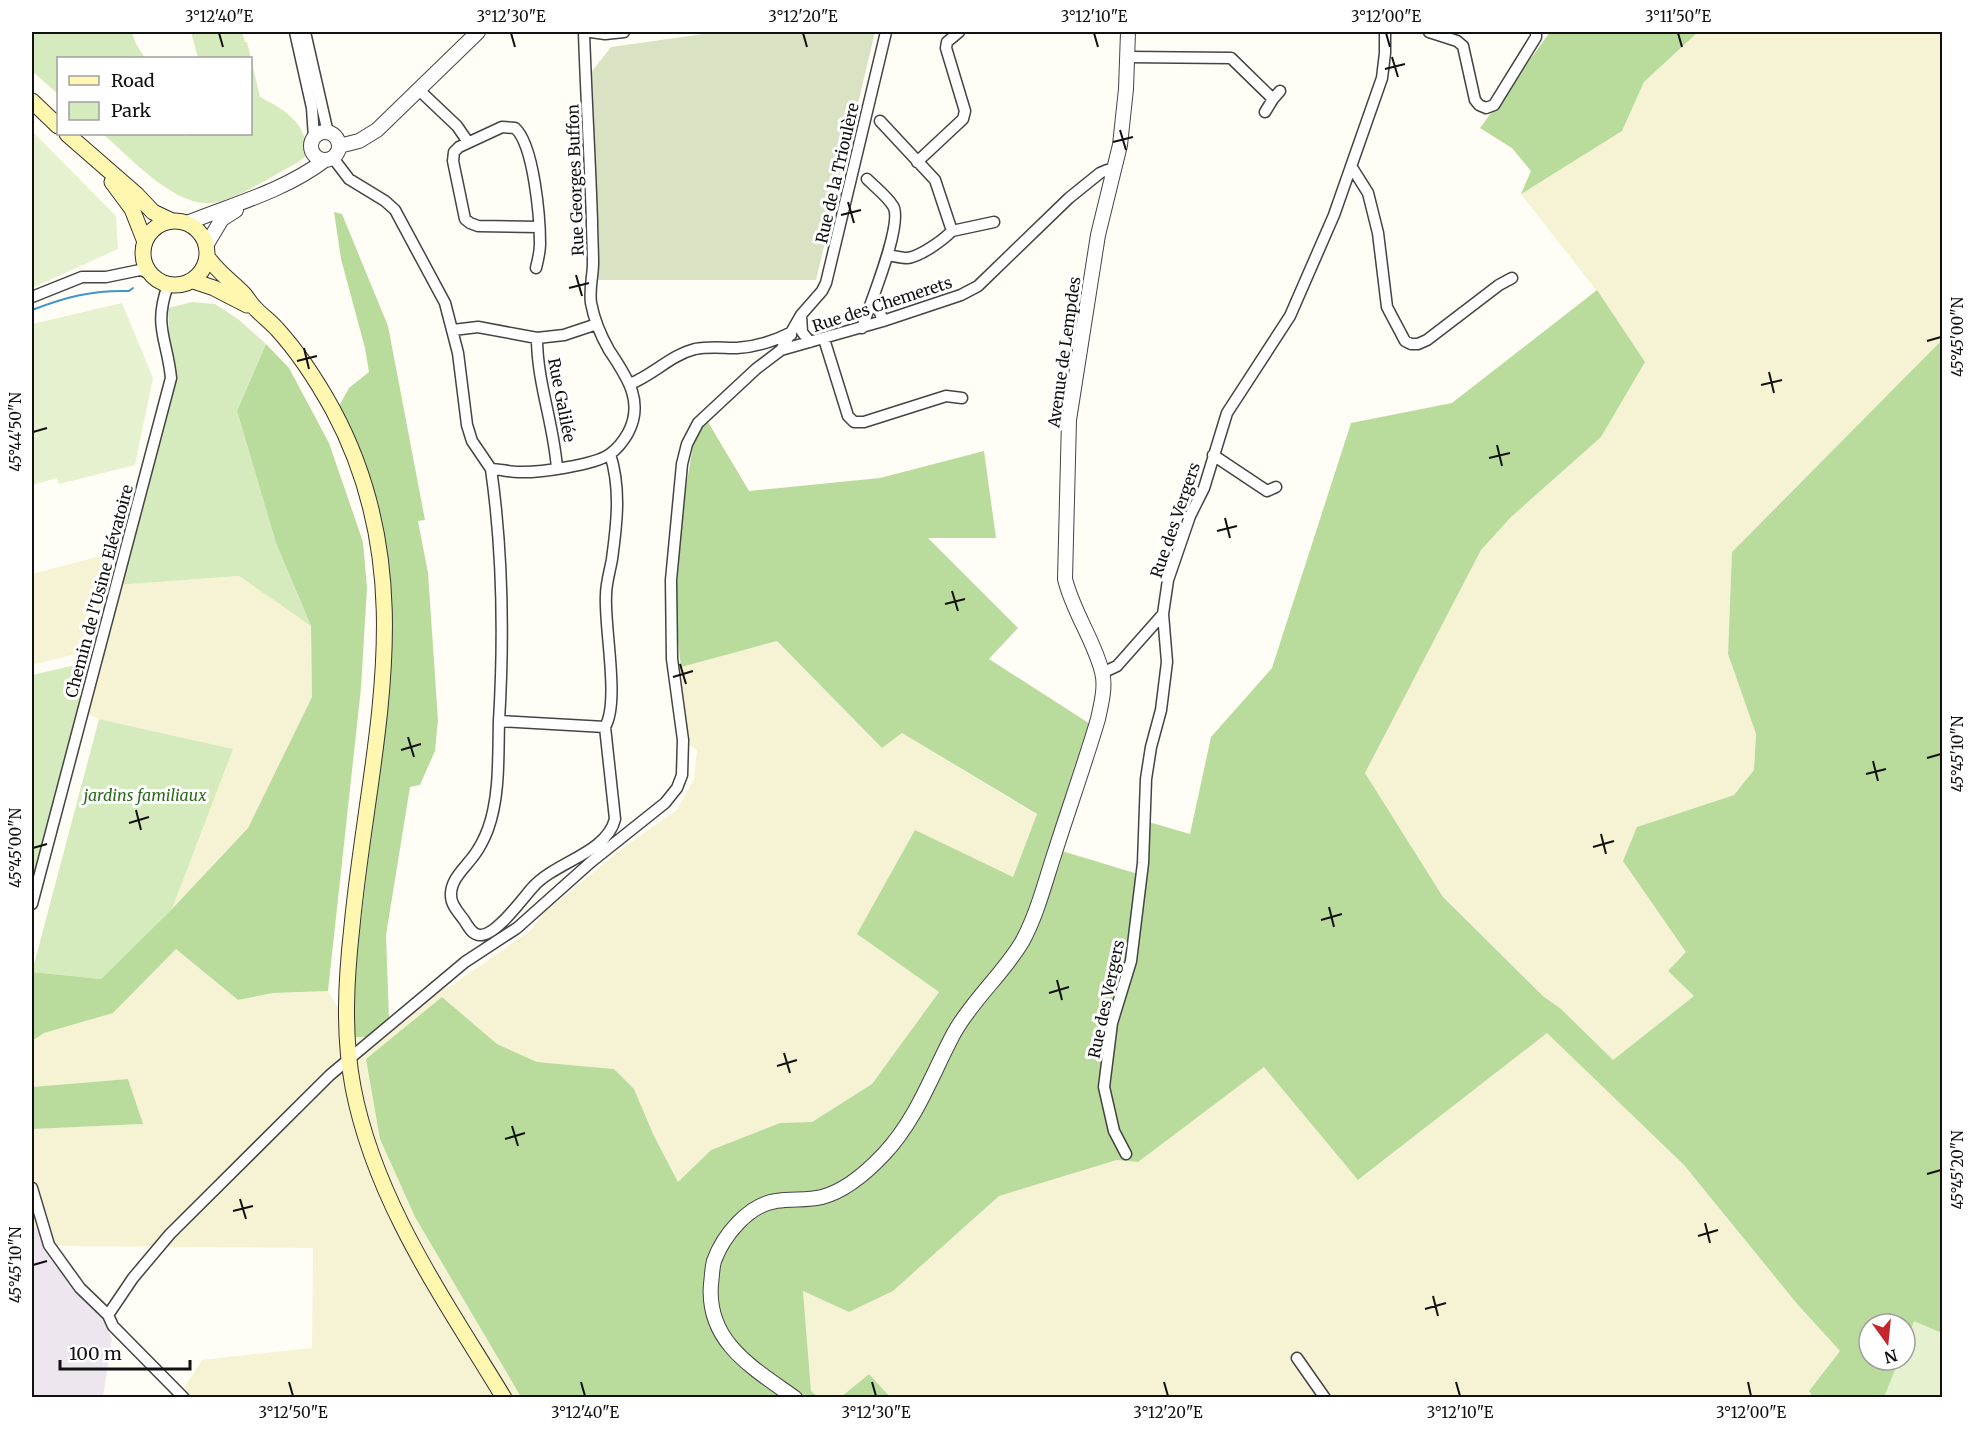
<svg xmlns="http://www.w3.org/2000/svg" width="1974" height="1429" font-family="Merriweather,serif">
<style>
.industrial{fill:#eee6ef}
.farmland{fill:#f6f3d4}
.green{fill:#d5ebbd}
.forest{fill:#b9dc9c;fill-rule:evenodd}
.cemetery{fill:#d9e3c4}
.pitch{fill:#e6f2cf}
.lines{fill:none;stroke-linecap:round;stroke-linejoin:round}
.stream{stroke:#3f96cf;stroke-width:2}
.minor-casing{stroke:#444;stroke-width:13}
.tertiary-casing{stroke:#444;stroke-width:16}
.secondary-casing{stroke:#333;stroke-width:17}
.minor{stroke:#fff;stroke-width:10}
.tertiary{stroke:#fff;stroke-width:14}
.secondary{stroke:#fff6b0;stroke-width:15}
.ticks{fill:none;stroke:#111;stroke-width:2}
.labels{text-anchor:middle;stroke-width:6;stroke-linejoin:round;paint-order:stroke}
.street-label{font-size:16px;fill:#111;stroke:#fff}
.park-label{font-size:16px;font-style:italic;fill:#2f6b1f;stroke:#fff}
.neatline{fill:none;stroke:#111;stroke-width:2}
.ticks-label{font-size:15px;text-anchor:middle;fill:#111}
</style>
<rect width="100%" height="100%" fill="#fffdf5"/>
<path class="industrial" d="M38 1227 103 1316 112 1339 103 1397 32 1398V1228Z"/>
<path class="farmland" d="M1698 32H1942V340L1732 552 1728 654 1756 734 1754 770 1734 795 1637 827 1686 952 1694 996 1612 1061 1560 1008 1544 997 1443 897 1365 773 1481 550 1645 362 1596 290 1521 194 1622 131 1644 82Z
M682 511 681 666 777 641 882 748 902 733 1037 815 1013 877 857 934 939 992 872 1084 812 1122 780 1123 711 1150 678 1182 654 1136 634 1089 614 1069 537 1062 497 1044 442 997 380 1139 415 1217 521 1397H192L184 1388 202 1360 312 1348 313 1248 54 1246 38 1227 32 1228V1129L142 1124 128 1079 32 1087V1041L44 1033 113 1013 176 949 238 1000 273 993 328 991 355 1037H367L389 1018 454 984 530 931 544 913 624 847 677 810 694 779 697 750 678 738 668 603Z
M116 552 92 650 32 665V574Z
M239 576 311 626 312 697 248 828 172 909 232 749 99 719 83 711 116 585Z
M1547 1032 1684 1165 1798 1305 1840 1351 1809 1391 1813 1398H890L869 1374 841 1397H818L811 1392 803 1291 849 1312 893 1291 999 1196 1118 1160 1138 1162 1264 1066 1359 1180Z"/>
<path class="green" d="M32 32H132L136 44 145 58H58V94L32 71Z
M191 32H242L245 42H247L260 97C276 105 298 117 304 136 306 142 305 150 306 156L297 163C274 175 242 196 218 202 178 212 131 158 103 134H182L184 136 190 134H250V58H198Z
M192 302 215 304 238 319 266 344 237 411 276 543 311 626 239 576 116 585 171 378 168 308Z
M93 661 32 879V675Z
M99 719 233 749 172 909 101 979 32 972Z"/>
<path class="forest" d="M1550 32H1698L1644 82 1622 131 1521 194 1531 171 1512 148 1480 128Z
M334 212 342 214 388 326 425 520 418 521 428 573 438 720 435 751 420 785 410 787 386 935 389 1018 367 1037H355L353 987 377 787 392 636 387 551 361 453 339 406 349 388 369 372 365 348 341 259Z
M1597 290 1645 362 1601 437 1511 517 1481 550 1365 773 1443 897 1544 997 1560 1008 1613 1060 1694 996 1668 971 1686 952 1623 861 1637 827 1734 795 1754 770 1756 734 1728 654 1732 552 1942 340V1397H1813L1809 1391 1840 1351 1798 1305 1684 1165 1547 1033 1358 1180 1264 1067 1138 1162 1117 1160 999 1196 893 1291 849 1312 803 1291 811 1391 818 1397H521L415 1217 380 1139 366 1059 442 997 497 1044 537 1062 614 1069 634 1089 654 1136 678 1182 711 1150 780 1123 812 1122 872 1084 939 992 857 934 915 830 1013 877 1037 814 902 733 882 748 777 641 681 667 675 612 682 511 695 434 708 422 749 491 880 478 984 451 996 538H928L1018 628 989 659 1101 731 1092 764 1062 851 1138 874 1142 820 1190 834 1211 737 1272 668 1351 423 1452 403ZM1869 1324H1905V1360H1869Z
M266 344 289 368 329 443 363 542 367 588 361 688 328 991 273 993 238 1000 176 949 113 1013 44 1033 32 1041V972L101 979 172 909 248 828 312 697 311 626 276 543 237 411Z
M128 1079 143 1124 32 1129V1087Z
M869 1374 890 1397H841Z"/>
<path class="cemetery" d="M718 32H875L816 280H598L589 75 611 47Z"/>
<path class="pitch" d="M32 131 116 216 118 249 32 288Z
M122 303 153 378 135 465 59 484 57 478 32 485V324Z
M1914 1321 1942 1333V1397H1884L1899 1360H1905V1345Z"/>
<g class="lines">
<path class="stream" d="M32 310C66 297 92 290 129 291L133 288"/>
<g class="minor-casing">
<path id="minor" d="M295 32 312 108 314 138
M305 32 328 133
M591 32 605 34 624 32
M1429 32 1457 41 1463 46 1475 100 1479 105 1486 108 1494 105 1536 37V32
M1128 57 1231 58 1273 99 1280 91
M419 90 457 126 468 142
M1265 112 1273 99
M880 121 935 180 952 231C943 240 920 257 907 258 901 258 894 256 888 255
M333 158 349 179 385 201 395 210 445 303 458 353 467 425 472 441 491 469C500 469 509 472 518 472 538 473 595 465 610 454 617 449 624 440 628 433 645 401 626 376 609 350 601 336 594 319 591 303 589 289 593 276 593 263 593 249 592 235 592 222 590 158 586 95 584 32
M917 162 963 119 965 111 946 48 947 42 959 32
M1351 166 1368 193 1378 233 1387 307 1405 341 1411 344H1418L1427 340 1499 285 1512 278
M952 231 994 222
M536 268C538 260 540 252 540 244 540 218 534 145 515 128L502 127 459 147 454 152 453 161 465 219 470 223 478 226 538 227
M874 296 883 321
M32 297 82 277H106L140 270 150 273
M801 315 802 332 810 342
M862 328C869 306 904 223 893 206 887 196 875 187 867 179
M453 330 478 327 537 338 564 335 597 324
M537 338C537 383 554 424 557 469
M824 339 848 416 854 422H864L946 396 962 398
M781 350 801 315 822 291 826 283 886 32
M630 384C653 375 671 355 695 349 709 346 723 348 737 348 755 347 774 341 790 333L791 335
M1213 455 1267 491 1276 487
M491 469C503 553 504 636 499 721L605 727C620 702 604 627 606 595 606 583 610 571 612 559 617 523 621 488 610 454
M1102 673 1117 666 1163 614
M499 721C498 756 500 796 488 829 485 837 480 847 475 854 466 867 450 879 451 896 451 905 459 913 464 920 468 926 472 935 480 935 496 936 522 899 533 887 555 862 607 853 615 819L605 727
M32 904 171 378C167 338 153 327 168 285
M1126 1154 1114 1131 1104 1087 1112 1023 1131 961 1143 863 1146 779 1151 747 1161 710 1167 662 1163 614 1168 580 1190 516 1204 488 1227 413 1290 316 1334 215 1382 78 1385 53V32
M32 1188 49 1245 80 1288 108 1315 113 1326 184 1398
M108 1315 133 1278 170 1234 330 1075 465 962 517 928 591 862 665 803 677 788 682 775 683 740 672 659 671 580 682 464 687 444 698 423 756 369 781 350 883 321 961 295 978 286 1069 198 1100 173 1107 170 1114 171
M1297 1358 1325 1398"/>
</g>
<g class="tertiary-casing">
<path id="tertiary" d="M311 146a14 14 0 1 1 28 0a14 14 0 1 1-28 0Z
M339 146 359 141 377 130 478 32
M187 223C234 204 284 191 325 160
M207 244 222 219 236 210
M795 1398C753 1368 706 1342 711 1284 712 1277 712 1268 714 1261 723 1236 748 1205 776 1201 791 1198 807 1201 822 1197 845 1191 868 1171 884 1154 917 1119 932 1074 954 1033 973 999 1003 974 1022 942 1037 915 1045 882 1055 852 1069 808 1085 763 1098 719 1101 705 1106 686 1102 672 1094 640 1073 612 1065 579L1069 420 1098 235 1120 145 1126 89 1128 32"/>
</g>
<g class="secondary-casing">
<path id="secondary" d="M32 101 58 126
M67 134 137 195 153 212 172 221
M112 182 132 209 145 242
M143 253a32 32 0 1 1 64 0a32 32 0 1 1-64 0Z
M208 258C220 274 230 280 243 293 247 297 250 303 254 307 261 315 270 321 277 329 299 353 317 381 333 410 425 581 369 747 352 926 346 980 343 1034 353 1087 375 1202 444 1299 504 1398
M193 281 214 288 247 305"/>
</g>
<use href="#minor" class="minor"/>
<use href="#tertiary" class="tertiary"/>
<use href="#secondary" class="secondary"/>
</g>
<path class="ticks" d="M219 33 223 47M511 33 515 47M803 33 807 47M1094 33 1098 47M1386 33 1390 47M1678 33 1682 47M1392 57 1398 77M1385 69 1405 64M1120 130 1126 150M1113 142 1133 137M848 202 854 223M841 215 861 210M576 275 582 296M569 288 589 283M1927 341 1941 337M304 348 309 369M297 361 317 356M1769 372 1774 393M1761 385 1782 380M33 432 47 428M1497 445 1502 466M1489 458 1510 453M1225 518 1230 538M1217 531 1237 526M952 591 958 611M945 604 965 599M680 664 686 684M673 677 693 671M408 737 414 757M401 750 421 744M1927 758 1941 754M1873 761 1878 781M1866 774 1886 769M136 810 141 830M129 823 149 817M1601 834 1606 854M1593 847 1614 841M33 848 47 844M1329 907 1334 927M1321 920 1342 914M1057 980 1062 1000M1049 993 1069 987M784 1053 790 1073M777 1066 797 1060M512 1126 518 1146M505 1139 525 1133M1927 1174 1941 1170M240 1199 246 1219M233 1211 253 1206M1705 1223 1710 1243M1698 1236 1718 1230M33 1265 47 1261M1433 1296 1438 1316M1425 1309 1446 1303M289 1382 293 1396M581 1382 585 1396M872 1382 876 1396M1164 1382 1168 1396M1456 1382 1460 1396M1748 1382 1751 1396"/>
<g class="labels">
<g class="street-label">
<text transform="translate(837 173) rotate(-77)" y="6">Rue de la Trioulère</text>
<text transform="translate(575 180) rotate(-92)" y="6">Rue Georges Buffon</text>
<text transform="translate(882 304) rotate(-18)" y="6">Rue des Chemerets</text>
<text transform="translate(1064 352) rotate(-82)" y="6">Avenue de Lempdes</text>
<text transform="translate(562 400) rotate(79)" y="6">Rue Galilée</text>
<text transform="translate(1175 520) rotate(-71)" y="6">Rue des Vergers</text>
<text transform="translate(99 591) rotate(-75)" y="6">Chemin de l'Usine Elévatoire</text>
<text transform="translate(1106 999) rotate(-78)" y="6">Rue des Vergers</text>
</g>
<g class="park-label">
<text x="145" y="801">jardins familiaux</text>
</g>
</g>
<rect width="1974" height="1429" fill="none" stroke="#ffffff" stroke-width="66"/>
<rect x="57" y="57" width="195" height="78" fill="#ffffff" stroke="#a0a0a0" stroke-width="1.5"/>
<rect x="69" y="76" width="30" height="9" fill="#fff6b0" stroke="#a0a0a0" stroke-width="1.5"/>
<text x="111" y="87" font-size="18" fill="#111111">Road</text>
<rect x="69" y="102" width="30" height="18" fill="#d5ebbd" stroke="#a0a0a0" stroke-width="1.5"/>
<text x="111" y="117" font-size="18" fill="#111111">Park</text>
<g transform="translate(1887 1342) rotate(165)"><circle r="28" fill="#ffffff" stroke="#a0a0a0" stroke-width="1.5"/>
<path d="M0-4.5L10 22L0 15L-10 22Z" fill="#c4262e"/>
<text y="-9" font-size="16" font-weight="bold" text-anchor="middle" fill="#111111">N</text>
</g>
<path d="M60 1360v9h130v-9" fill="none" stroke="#111111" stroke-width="3"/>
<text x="69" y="1360" font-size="18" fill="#111111" stroke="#ffffff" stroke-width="4.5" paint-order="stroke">100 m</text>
<rect x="33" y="33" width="1908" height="1363" class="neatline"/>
<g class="ticks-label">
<text x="219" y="22">3°12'40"E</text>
<text x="511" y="22">3°12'30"E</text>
<text x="803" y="22">3°12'20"E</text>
<text x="1094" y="22">3°12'10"E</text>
<text x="1386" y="22">3°12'00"E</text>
<text x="1678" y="22">3°11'50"E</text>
<text transform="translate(1958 337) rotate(-90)" y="5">45°45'00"N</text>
<text transform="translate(16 432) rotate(-90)" y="5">45°44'50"N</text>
<text transform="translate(1958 754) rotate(-90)" y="5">45°45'10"N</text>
<text transform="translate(16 848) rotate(-90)" y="5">45°45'00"N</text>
<text transform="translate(1958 1170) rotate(-90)" y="5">45°45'20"N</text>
<text transform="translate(16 1265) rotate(-90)" y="5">45°45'10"N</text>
<text x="293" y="1418">3°12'50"E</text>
<text x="585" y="1418">3°12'40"E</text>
<text x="876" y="1418">3°12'30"E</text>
<text x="1168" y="1418">3°12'20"E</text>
<text x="1460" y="1418">3°12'10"E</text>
<text x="1751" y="1418">3°12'00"E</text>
</g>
</svg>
